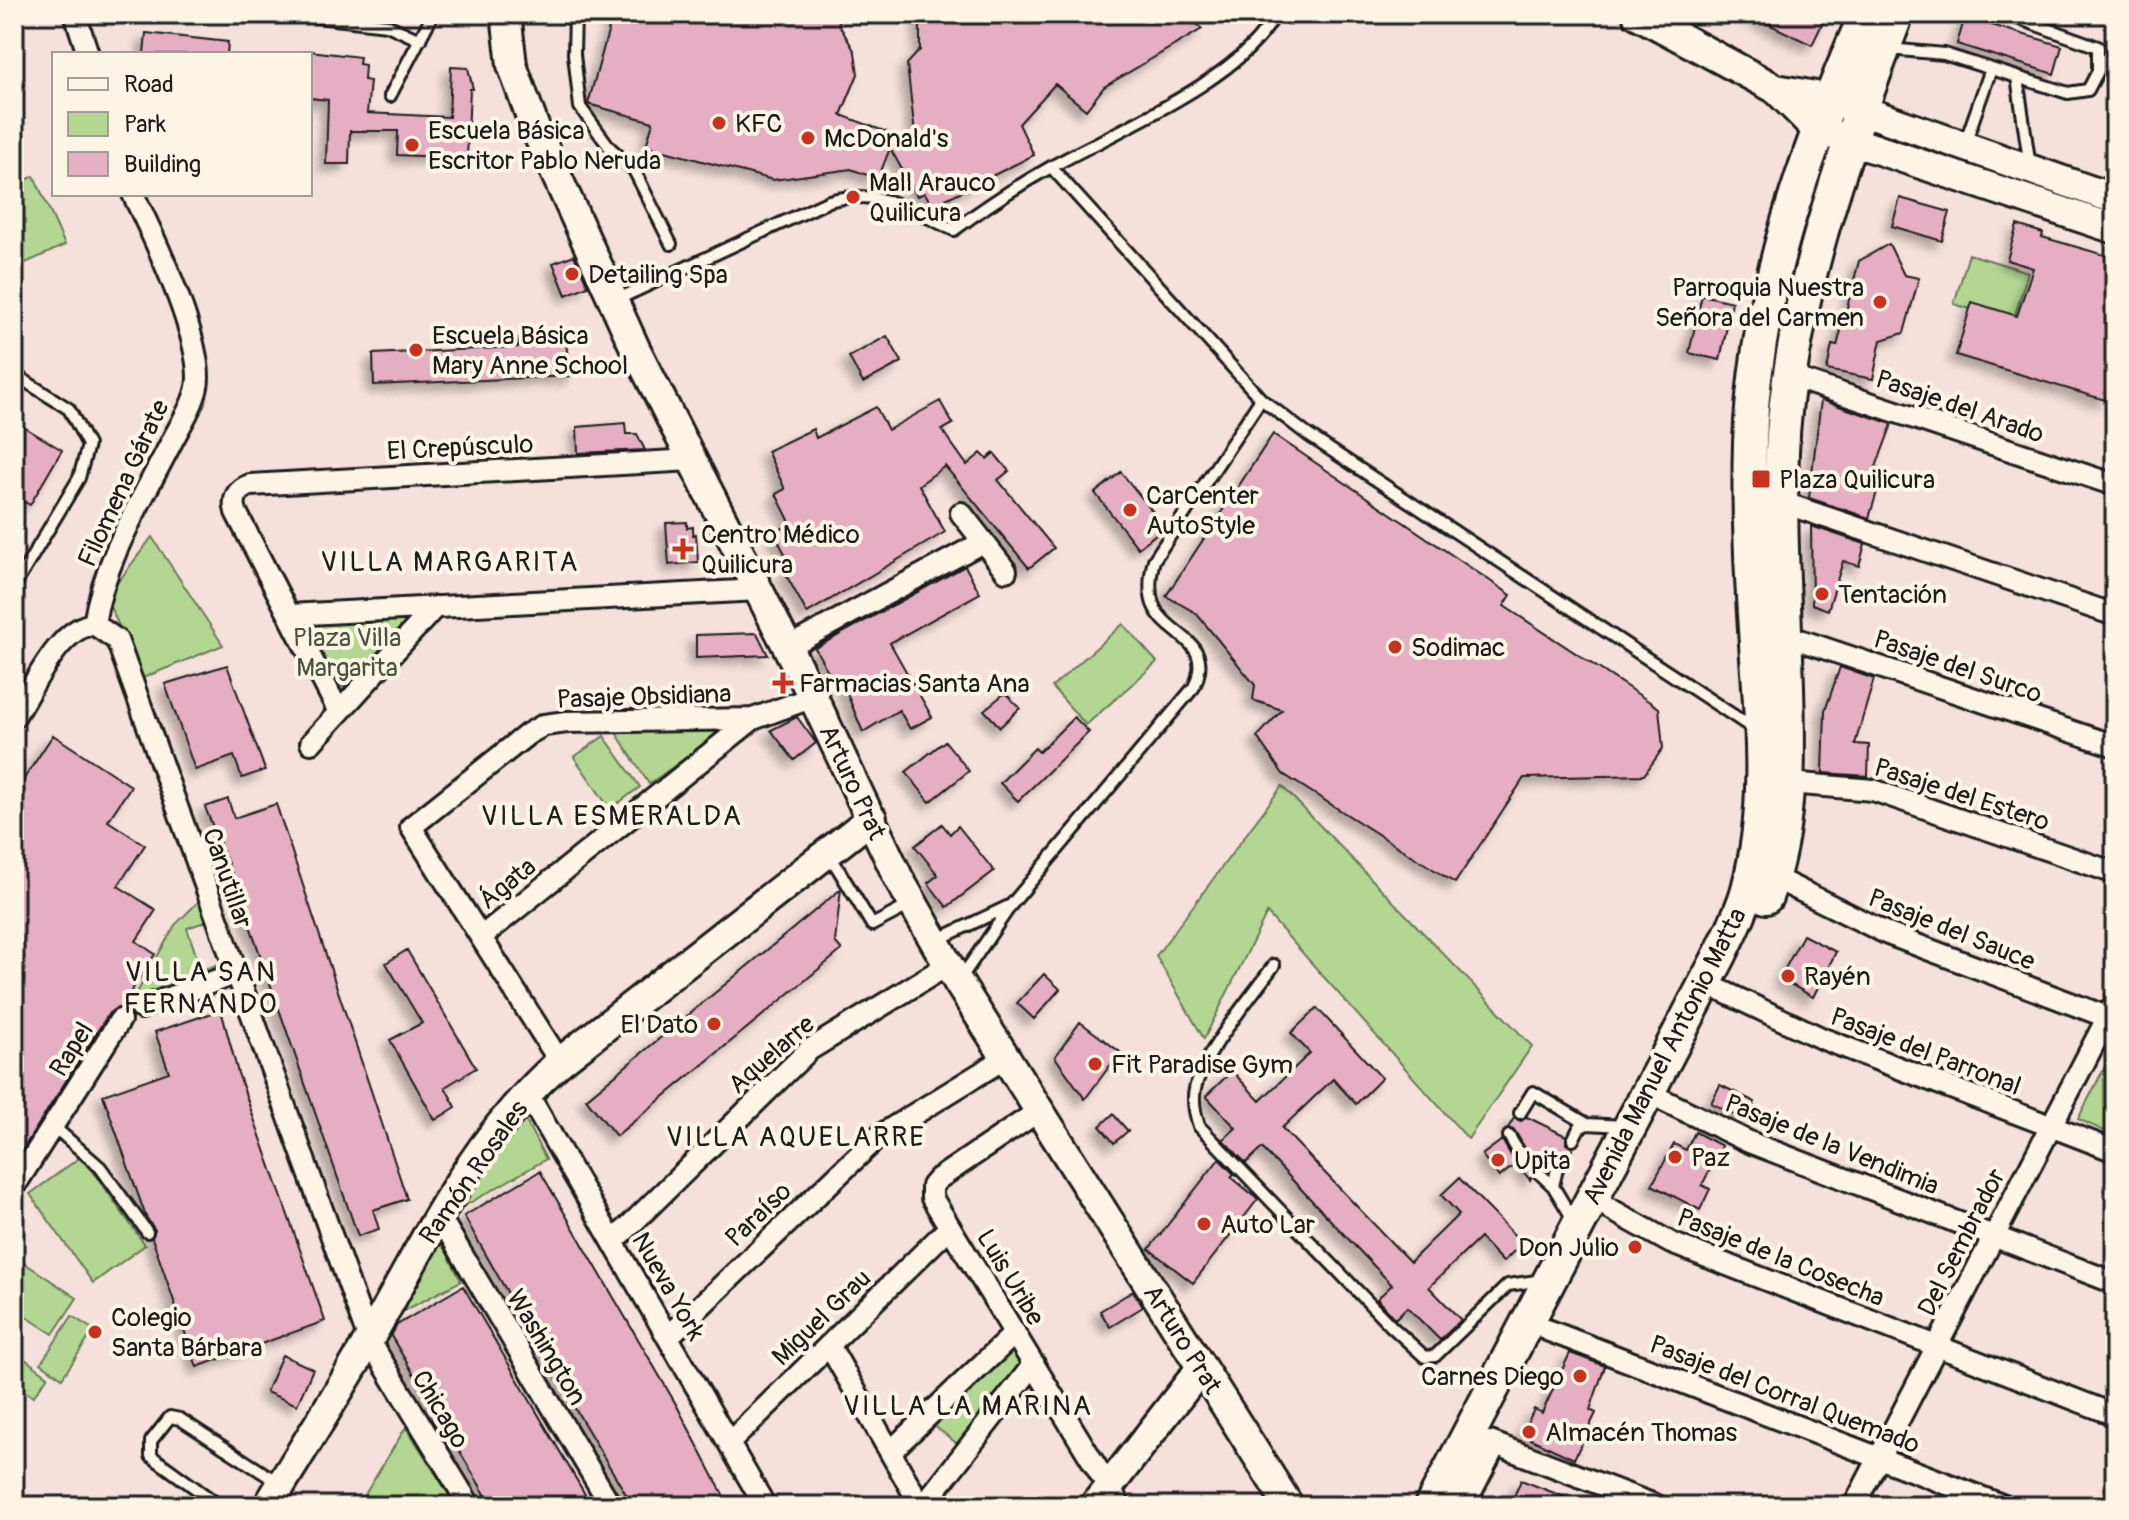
<svg xmlns="http://www.w3.org/2000/svg" width="2129" height="1520" font-family="Pangolin,sans-serif">
<style>
.green{fill:#b3d792;stroke:#687a57;stroke-width:2}
.building{fill:#e5aec3;stroke:#1c1c1c;stroke-width:2;filter:url(#shadow)}
.lines{fill:none;stroke-linecap:round;stroke-linejoin:round}
.lane-casing{stroke:#1c1c1c;stroke-width:16}
.street-casing{stroke:#1c1c1c;stroke-width:26}
.secondary-casing{stroke:#1c1c1c;stroke-width:34}
.primary-casing{stroke:#1c1c1c;stroke-width:38}
.lane{stroke:#fcf5e5;stroke-width:10}
.street{stroke:#fcf5e5;stroke-width:20}
.secondary{stroke:#fcf5e5;stroke-width:28}
.primary{stroke:#fcf5e5;stroke-width:32}
.poi-dot{fill:#c8321e;stroke:#fcf5e5;stroke-width:3}
.labels{text-anchor:middle;stroke-width:8;stroke-linejoin:round;paint-order:stroke}
.poi-label{font-size:26px;fill:#1c1c1c;stroke:#fcf5e5;text-anchor:start}
.street-label{font-size:26px;fill:#1c1c1c;stroke:#fcf5e5}
.park-label{font-size:26px;fill:#49543f;stroke:#fcf5e5}
.neighbourhood-label{font-size:28px;letter-spacing:2px;fill:#1c1c1c;stroke:#fcf5e5}
</style>
<defs>
<filter id="shadow"><feDropShadow dx="-7" dy="7" stdDeviation="4" flood-color="#0004"/></filter>
</defs>
<rect width="100%" height="100%" fill="#f5e0db"/>
<filter id="ink" filterUnits="userSpaceOnUse"><feTurbulence type="fractalNoise" baseFrequency=".0125" numOctaves="2"/><feDisplacementMap in="SourceGraphic" scale="16" xChannelSelector="R" yChannelSelector="G"/><feConvolveMatrix kernelMatrix="1 2 1 2 8 2 1 2 1" color-interpolation-filters="sRGB"/></filter>
<g filter="url(#ink)">
<path class="green" d="M34 176 65 245 15 268 14 186Z
M1969 254 2028 272 2013 322 1954 304Z
M152 537 223 645 143 678 106 598Z
M418 617 353 688 332 686 301 624Z
M1123 624 1157 662 1086 725 1052 687Z
M727 728 649 784 615 731Z
M604 736 640 787 610 809 574 757Z
M1282 786 1532 1046 1468 1139 1267 913 1204 1039 1156 956Z
M203 897 210 920 187 928 201 970 223 963 226 969 137 998 135 996 175 925Z
M2115 1047V1136L2078 1119Z
M523 1116 546 1159 461 1208Z
M82 1156 145 1245 93 1283 30 1194Z
M439 1236 461 1281 396 1315Z
M14 1256 77 1298 53 1334 14 1309Z
M72 1316 94 1330 62 1378 41 1363Z
M1009 1346 1022 1366 959 1445 928 1421Z
M14 1351 48 1376 33 1397 14 1383Z
M406 1427 456 1506H358Z"/>
<path class="building" d="M613 14H846L838 23 855 52 858 74 841 115 916 143 907 64 920 50V14H1186L1202 29 1104 87 1086 110 1055 84 1019 124 1034 155 932 206 925 193 917 196 890 148 878 179 851 169 773 180 646 146 653 122 588 104Z
M1748 14H1827L1812 45Z
M1965 17 2062 46 2054 74 1957 44Z
M146 33 228 42 227 54H144Z
M310 51 360 57 359 64 365 65 364 80 370 81 367 113 449 117 451 67 468 68 473 89H470L467 158 397 155 398 131H350L349 164H326L328 100 310 98Z
M1900 198 1950 212 1942 241 1892 226Z
M2017 225 2043 233 2042 237 2115 258V368L2105 400 1956 355 1972 302 2017 316 2033 268 2007 260Z
M1889 244 1904 275 1919 278 1904 333 1881 340 1873 379 1827 370 1832 345 1837 346 1859 261Z
M574 255 588 286 566 295 553 263Z
M1702 295 1732 302 1720 360 1689 353Z
M566 333 567 352 576 365 571 376 374 385 373 354 518 347 519 338Z
M887 336 902 362 863 383 849 357Z
M1821 400 1892 424 1876 467 1884 469 1869 518 1809 498Z
M940 401 953 424 942 430 967 465 981 453 987 459 994 453 1009 471 998 480 1054 548 1029 568 945 466 919 485 945 532 807 613 785 573 793 569 774 533 791 524 776 494 785 489 767 451 813 429 816 438 876 407 888 430Z
M14 421 62 450 30 505 14 496Z
M625 423 626 434H637L645 450 578 453 577 427Z
M1273 434 1511 595 1504 606 1659 708 1663 748 1644 775 1524 778 1455 883 1283 774 1257 737 1282 710 1253 700 1255 685 1196 613 1166 596Z
M1121 472 1165 527 1138 548 1095 493Z
M687 522V528L693 527V535L696 534 698 562 669 565 666 523Z
M1811 526 1865 544 1859 566 1843 561 1828 610 1812 604Z
M965 566 980 593 890 643 932 717 910 729 899 710 863 732 840 677 833 681 815 648Z
M757 633 768 655 696 658V635Z
M227 665 265 770 242 778 234 756 195 770 165 684Z
M1840 667 1874 679 1855 744 1869 745 1868 776 1823 773 1825 711Z
M1005 693 1020 708 1000 727 984 710Z
M797 717 816 743 794 760 771 730Z
M1074 717 1089 732 1018 801 1000 783 1035 748 1039 752Z
M53 735 131 786 108 821 145 845 118 886 156 910 136 941 155 954 121 1007 109 1013 14 1163V794Z
M945 741 969 771 930 802 906 772Z
M228 799 234 818 276 804 407 1199 373 1210 379 1229 358 1236 232 874 205 807Z
M942 824 950 834 958 826 994 871 947 907 928 883 938 875 915 846Z
M841 889 835 942 842 950 616 1136 586 1099Z
M1803 935 1836 952 1813 997 1780 978Z
M407 950 476 1068 445 1087 456 1107 435 1120 390 1040 422 1023 386 963Z
M1044 974 1060 989 1034 1019 1017 1003Z
M1317 1008 1382 1078 1356 1104 1333 1079 1282 1128 1410 1262 1459 1214 1441 1195 1459 1178 1522 1243 1503 1262 1480 1238 1429 1287 1461 1320 1440 1340 1407 1307 1395 1319 1377 1299 1392 1285 1262 1148 1246 1163 1223 1140 1236 1128 1206 1096 1232 1071 1260 1101 1310 1053 1291 1033Z
M221 1010 238 1073 325 1321 197 1367 152 1238 155 1230 146 1217 103 1095 169 1072 155 1032Z
M1080 1022 1120 1052 1085 1099 1055 1057Z
M1720 1085 1755 1102 1746 1121 1711 1103Z
M1113 1114 1128 1131 1114 1143 1100 1126Z
M1527 1117 1566 1136V1144L1573 1148 1564 1166 1558 1161 1546 1168 1536 1166 1530 1180 1518 1165 1527 1164 1529 1155 1515 1131 1508 1128 1514 1118 1521 1121Z
M1695 1132 1722 1146 1702 1185 1710 1189 1700 1210 1652 1185 1674 1144 1686 1150Z
M1502 1140 1516 1164 1499 1177 1482 1155Z
M1219 1159 1234 1174 1231 1177 1258 1199 1193 1283 1149 1249Z
M540 1171 677 1406 729 1506H633L536 1343 464 1216Z
M463 1286 586 1496 570 1506H492L391 1336 397 1325Z
M1133 1291 1143 1307 1110 1327 1100 1311Z
M1570 1353 1605 1366 1590 1410 1596 1413 1574 1459 1522 1435 1534 1409 1542 1413Z
M282 1355 313 1369 297 1405 266 1392Z
M1521 1480 1585 1505V1506H1510Z"/>
<g class="lines">
<g class="lane-casing">
<path id="lane" d="M291 14 387 25 420 40
M575 14 574 54 580 107 610 148 634 170 671 244
M1889 49 1944 54 2068 93 2088 90 2098 71V47L2006 14
M2017 77 2030 167
M390 96 433 14
M1964 146 1991 69
M1051 167 1261 399 1308 435 1754 729
M616 300 829 201C880 188 909 209 954 230 985 207 1017 186 1051 167 1112 133 1245 78 1275 14
M14 374 69 409 88 445 79 478 14 587
M829 854 872 925 912 904
M937 940 1009 906
M1274 965C1252 996 1202 1054 1195 1089 1192 1102 1195 1114 1199 1126L1391 1326 1425 1357 1435 1356 1508 1285 1543 1280
M961 978 1011 905 1194 687C1216 638 1166 638 1153 604 1148 589 1150 575 1154 560L1261 399
M1520 1113 1533 1092 1587 1124 1624 1126
M53 1126 100 1167 147 1232
M1509 1136 1522 1158
M1573 1140 1579 1128 1587 1124
M1539 1173 1553 1186 1574 1221
M1553 1186 1557 1169
M220 1506 151 1456V1441L170 1417 180 1419 279 1483"/>
</g>
<g class="street-casing">
<path id="street" d="M75 14 88 54
M1789 376 2115 485
M1781 502 2115 615
M961 513 1006 571
M289 615 759 590
M94 624C104 560 141 502 170 445 179 426 198 400 198 378 198 331 154 237 133 194
M1785 635 2115 746
M788 647 983 542
M339 712 236 512C232 499 237 489 250 485L692 460
M14 717C33 688 59 627 94 624L117 640 369 1340 470 1506
M311 743 435 607
M1789 783 1873 790 2115 873
M1773 877 1888 934 2115 1020
M481 937 753 719
M1722 991 1821 1038 2115 1151
M141 1008 234 974
M560 1062 411 827 528 734 544 725 567 722 753 719 813 697
M527 1093 765 1506
M1665 1101 1749 1142 2115 1283
M1040 1110 938 1179 932 1186V1198L1120 1506
M14 1187 120 1020
M1610 1209 1671 1243 2115 1415
M438 1214 611 1506
M614 1241 809 1050 948 965
M1547 1330 2004 1506
M669 1336 879 1136 1007 1057
M829 1345 921 1506
M1490 1442 1657 1506
M729 1443 950 1227
M890 1452 1015 1333
M923 1506 1034 1364
M1854 1506 2115 1003"/>
</g>
<g class="secondary-casing">
<path id="secondary" d="M506 14 512 65 534 126 635 348 813 697 899 879 958 982 1289 1506
M1637 14 1776 89 1816 129 2115 229
M1776 89 1827 98 2115 199
M268 1506C302 1450 337 1395 370 1338 425 1241 474 1137 560 1062L872 818
M1094 1506 1201 1368"/>
</g>
<g class="primary-casing">
<path id="primary" d="M1766 897C1791 828 1789 760 1787 688 1785 609 1779 530 1782 452 1788 309 1845 147 1897 14
M1431 1506 1720 955C1730 934 1742 912 1748 889 1771 804 1761 717 1755 630 1751 568 1748 506 1750 443 1755 293 1806 150 1866 14
M1457 1506 1485 1452"/>
</g>
<use href="#lane" class="lane"/>
<use href="#street" class="street"/>
<use href="#secondary" class="secondary"/>
<use href="#primary" class="primary"/>
</g>
</g>
<g class="poi-dot">
<circle cx="719" cy="123" r="8"/>
<circle cx="808" cy="138" r="8"/>
<circle cx="412" cy="145" r="8"/>
<circle cx="853" cy="197" r="8"/>
<circle cx="572" cy="274" r="8"/>
<circle cx="1880" cy="302" r="8"/>
<circle cx="416" cy="350" r="8"/>
<rect x="1751" y="469" width="20" height="20" rx="4"/>
<circle cx="1130" cy="510" r="8"/>
<path d="M679 537h8v8h8v8h-8v8h-8v-8h-8v-8h8z"/>
<circle cx="1822" cy="594" r="8"/>
<circle cx="1395" cy="647" r="8"/>
<path d="M779 671h8v8h8v8h-8v8h-8v-8h-8v-8h8z"/>
<circle cx="1788" cy="976" r="8"/>
<circle cx="714" cy="1024" r="8"/>
<circle cx="1095" cy="1064" r="8"/>
<circle cx="1675" cy="1157" r="8"/>
<circle cx="1498" cy="1160" r="8"/>
<circle cx="1204" cy="1224" r="8"/>
<circle cx="1635" cy="1247" r="8"/>
<circle cx="95" cy="1332" r="8"/>
<circle cx="1580" cy="1376" r="8"/>
<circle cx="1529" cy="1432" r="8"/>
</g>
<g class="labels">
<g class="poi-label">
<text x="735" y="132">KFC</text>
<text x="428" y="139">Escuela Básica<tspan x="428" dy="30">Escritor Pablo Neruda</tspan></text>
<text x="824" y="147">McDonald's</text>
<text x="869" y="191">Mall Arauco<tspan x="869" dy="30">Quilicura</tspan></text>
<text x="588" y="283">Detailing Spa</text>
<text x="1864" y="296" text-anchor="end">Parroquia Nuestra<tspan x="1864" dy="30">Señora del Carmen</tspan></text>
<text x="432" y="344">Escuela Básica<tspan x="432" dy="30">Mary Anne School</tspan></text>
<text x="1779" y="488">Plaza Quilicura</text>
<text x="1146" y="504">CarCenter<tspan x="1146" dy="30">AutoStyle</tspan></text>
<text x="701" y="543">Centro Médico<tspan x="701" dy="30">Quilicura</tspan></text>
<text x="1838" y="603">Tentación</text>
<text x="1411" y="656">Sodimac</text>
<text x="799" y="692">Farmacias Santa Ana</text>
<text x="1804" y="985">Rayén</text>
<text x="698" y="1033" text-anchor="end">El Dato</text>
<text x="1111" y="1073">Fit Paradise Gym</text>
<text x="1691" y="1166">Paz</text>
<text x="1514" y="1169">Upita</text>
<text x="1220" y="1233">Auto Lar</text>
<text x="1619" y="1256" text-anchor="end">Don Julio</text>
<text x="111" y="1326">Colegio<tspan x="111" dy="30">Santa Bárbara</tspan></text>
<text x="1564" y="1385" text-anchor="end">Carnes Diego</text>
<text x="1545" y="1441">Almacén Thomas</text>
</g>
<g class="street-label">
<text transform="translate(1960 406) rotate(19)" y="9">Pasaje del Arado</text>
<text transform="translate(460 447) rotate(-3)" y="9">El Crepúsculo</text>
<text transform="translate(123 483) rotate(-65)" y="9">Filomena Gárate</text>
<text transform="translate(1958 666) rotate(19)" y="9">Pasaje del Surco</text>
<text transform="translate(644 696) rotate(-2)" y="9">Pasaje Obsidiana</text>
<text transform="translate(853 782) rotate(65)" y="9">Arturo Prat</text>
<text transform="translate(1962 794) rotate(18)" y="9">Pasaje del Estero</text>
<text transform="translate(228 878) rotate(71)" y="9">Canutillar</text>
<text transform="translate(507 883) rotate(-39)" y="9">Ágata</text>
<text transform="translate(1952 929) rotate(22)" y="9">Pasaje del Sauce</text>
<text transform="translate(71 1049) rotate(-58)" y="9">Rapel</text>
<text transform="translate(1926 1051) rotate(21)" y="9">Pasaje del Parronal</text>
<text transform="translate(771 1054) rotate(-41)" y="9">Aquelarre</text>
<text transform="translate(1664 1056) rotate(-63)" y="9">Avenida Manuel Antonio Matta</text>
<text transform="translate(1832 1144) rotate(22)" y="9">Pasaje de la Vendimia</text>
<text transform="translate(473 1172) rotate(-55)" y="9">Ramón Rosales</text>
<text transform="translate(758 1214) rotate(-44)" y="9">Paraíso</text>
<text transform="translate(1961 1242) rotate(-63)" y="9">Del Sembrador</text>
<text transform="translate(1781 1257) rotate(22)" y="9">Pasaje de la Cosecha</text>
<text transform="translate(1011 1277) rotate(59)" y="9">Luis Uribe</text>
<text transform="translate(669 1286) rotate(60)" y="9">Nueva York</text>
<text transform="translate(821 1317) rotate(-44)" y="9">Miguel Grau</text>
<text transform="translate(1183 1339) rotate(58)" y="9">Arturo Prat</text>
<text transform="translate(547 1347) rotate(59)" y="9">Washington</text>
<text transform="translate(1785 1394) rotate(21)" y="9">Pasaje del Corral Quemado</text>
<text transform="translate(441 1409) rotate(59)" y="9">Chicago</text>
</g>
<g class="park-label">
<text x="347" y="646">Plaza Villa<tspan x="347" dy="30">Margarita</tspan></text>
</g>
<g class="neighbourhood-label">
<text x="450" y="571">VILLA MARGARITA</text>
<text x="612" y="825">VILLA ESMERALDA</text>
<text x="201" y="981">VILLA SAN<tspan x="201" dy="32">FERNANDO</tspan></text>
<text x="796" y="1146">VILLA AQUELARRE</text>
<text x="968" y="1415">VILLA LA MARINA</text>
</g>
</g>
<rect width="2129" height="1520" fill="none" stroke="#fcf5e5" stroke-width="48"/>
<rect x="24" y="24" width="2081" height="1472" fill="none" stroke="#1c1c1c" stroke-width="3" filter="url(#ink)"/>
<rect x="52" y="52" width="260" height="144" fill="#fcf5e5" stroke="#a29e95" stroke-width="2"/>
<rect x="68" y="78" width="40" height="12" fill="#fcf5e5" stroke="#a29e95" stroke-width="2"/>
<text x="124" y="92" font-size="24" fill="#1c1c1c">Road</text>
<rect x="68" y="112" width="40" height="24" fill="#b3d792" stroke="#a29e95" stroke-width="2"/>
<text x="124" y="132" font-size="24" fill="#1c1c1c">Park</text>
<rect x="68" y="152" width="40" height="24" fill="#e5aec3" stroke="#a29e95" stroke-width="2"/>
<text x="124" y="172" font-size="24" fill="#1c1c1c">Building</text>
</svg>
